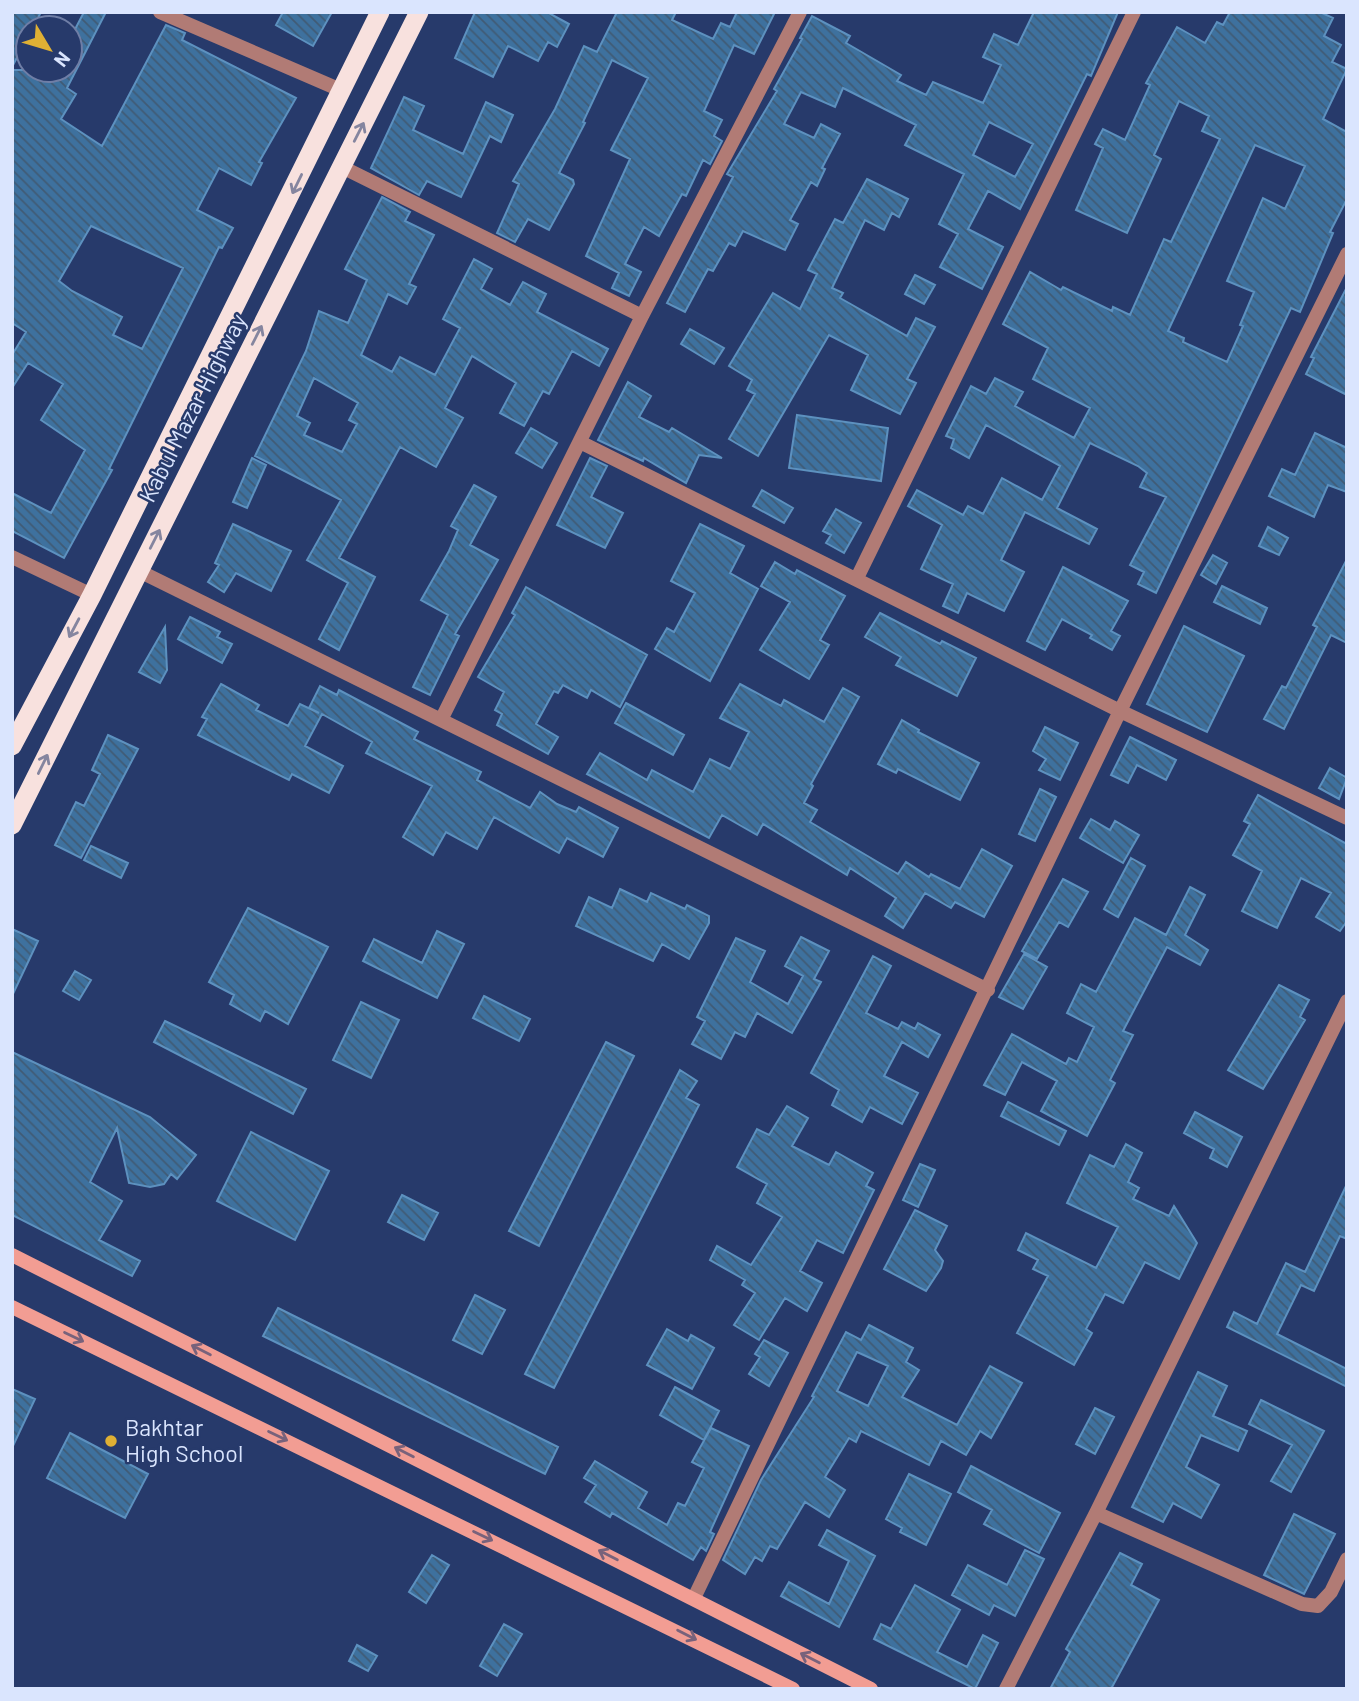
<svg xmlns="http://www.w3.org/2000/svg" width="1359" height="1701" font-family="Barlow,sans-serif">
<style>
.building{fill:url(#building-back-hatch);stroke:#5d91bf;stroke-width:2;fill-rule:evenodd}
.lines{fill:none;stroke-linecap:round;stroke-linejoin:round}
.minor{stroke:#b17b75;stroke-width:14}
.secondary{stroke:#f29d93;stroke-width:14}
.trunk{stroke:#f8e1de;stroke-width:19}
.oneway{stroke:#85859f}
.oneway2{stroke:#78627b}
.poi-dot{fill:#dfb034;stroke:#273a6b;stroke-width:2.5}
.labels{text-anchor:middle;stroke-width:5;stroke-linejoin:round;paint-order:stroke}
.street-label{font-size:23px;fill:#dae5fe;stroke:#273a6b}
.poi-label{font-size:23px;fill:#dae5fe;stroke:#273a6b;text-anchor:start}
</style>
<defs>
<pattern id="building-back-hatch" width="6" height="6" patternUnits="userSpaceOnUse" patternTransform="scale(1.75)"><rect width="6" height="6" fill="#3e719e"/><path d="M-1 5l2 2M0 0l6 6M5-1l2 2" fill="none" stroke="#405b75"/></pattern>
</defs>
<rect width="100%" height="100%" fill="#273a6b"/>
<path class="building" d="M12 12H41L33 28H28V37L12 67Z
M84 12H106L67 88 76 94 61 119 102 146 166 25 185 33 182 40 296 98 259 162 262 163 251 185 219 168 197 210 233 228 222 248 219 247 109 469 112 470 64 558 12 531V493L51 513 85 450 41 420 63 384 28 363 12 388V355L26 332 12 323V70H70V39ZM91 226 183 268 142 349 113 335 122 317 72 291 59 281Z
M283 12H332L313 46 276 25Z
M475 12H547L569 24 557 47 548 42 538 61 508 46 493 77 455 58Z
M617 12H676L672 20 713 39 721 23 730 27 737 12H775L754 54 734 45 704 111 722 120 714 136 722 141 710 164 703 160 686 196 682 194 659 236 644 227 625 264 641 272 629 296 612 288 619 273 586 256 630 159 611 150 648 78 612 60 583 122 585 123 559 173 573 180 574 184 549 230 528 219 515 242 497 233 519 184 513 181 555 109 584 46 597 52Z
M1034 12H1118L1091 76 1087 74 1020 209 988 191 968 229 1003 247 982 289 940 267 958 234 939 224 964 174 905 145 916 125 843 88 835 107 801 92 784 124 814 138 821 124 840 134 822 168 825 169 817 186 811 182 790 220 798 224 785 250 743 231 735 246 729 243 713 271 708 269 685 312 667 303 733 177 727 174 777 91 774 89 802 39 800 38 812 16 850 36 846 43 901 75 897 81 926 95 933 82 983 103 1001 65 983 57 994 34 1018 45ZM989 122 1033 144 1015 177 973 155Z
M1230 12H1320L1333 18 1324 36 1341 45 1332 62 1347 69 1323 119 1347 132V199L1330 232 1333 233 1300 312 1291 308 1156 593 1138 584 1144 572 1130 565 1166 497 1140 487 1147 473 1138 466 1090 443 1057 508 1097 529 1089 544 1025 512 1001 560 1024 572 1004 611 967 593 958 613 943 606 953 584 921 569 942 525 908 506 917 490 963 515 968 506 983 514 1002 478 1042 500 1060 466 986 425 969 458 951 448 954 439 946 436 971 386 986 394 995 378 1023 392 1015 406 1074 438 1090 408 1033 379 1048 348 1003 324 1030 272 1061 290 1063 287 1112 311 1113 307 1130 315 1164 239 1171 242 1220 139 1202 131 1209 116 1179 101 1154 155 1161 159 1127 233 1076 210 1103 148 1095 144 1103 129 1125 140 1150 85 1146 83 1177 27 1205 43 1217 22 1223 25ZM1255 145 1305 166 1285 209 1263 198 1227 281 1254 292 1240 325 1243 326 1227 362 1183 342 1184 338 1168 331Z
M404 97 424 106 413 130 463 154 486 102 513 115 501 142 490 136 461 197 427 181 419 195 371 168Z
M867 179 908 199 899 217 892 213 884 230 865 220 832 288 843 293 840 298 907 336 916 318 935 327 907 379 916 383 900 414 851 390 868 355 829 335 758 456 729 439 755 394 747 390 752 380 729 366 773 293 800 309 817 274 808 270 835 219 843 223Z
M382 197 410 212 405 221 434 235 409 284 416 287 407 304 388 294 361 355 392 372 400 357 435 375 460 328 443 319 474 259 492 269 481 289 510 305 523 282 546 294 537 312 608 349 599 366 572 351 549 394 543 391 524 426 500 413 516 383 472 356 445 408 463 418 436 467 400 447 339 558 375 577 339 650 319 639 348 583 307 560 341 500 255 456 306 351 319 311 348 323 367 280 345 269ZM314 378 358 403 349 420 357 424 342 452 304 435 310 423 297 416Z
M915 275 935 285 924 304 905 294Z
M1347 287V395L1306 374 1314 358 1311 357Z
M690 329 724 348 714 364 681 344Z
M628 382 651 396 639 417 669 432 672 428 722 458 699 455 686 483 644 458 643 461 598 440Z
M797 415 888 428 881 481 789 468Z
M531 428 557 443 542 468 516 453Z
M1315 433 1347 448V492L1328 485 1314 517 1269 496 1282 469 1295 475Z
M252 458 266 465 247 508 233 502Z
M590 458 607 466 591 497 623 513 605 548 557 525Z
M474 485 496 497 470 545 498 560 455 634 459 636 430 695 413 687 448 615 421 600 449 551 458 530 451 526Z
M762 490 793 508 784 523 753 506Z
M836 509 861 523 844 553 826 543 831 535 823 531Z
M233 524 291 551 271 591 236 573 224 592 208 582 219 565 215 563Z
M700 524 744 546 730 573 758 589 710 681 655 649 667 628 674 632 695 593 671 581Z
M1268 527 1288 538 1279 555 1259 546Z
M1213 555 1227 563 1216 584 1201 575Z
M1347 559V643L1331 635 1284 729 1264 719 1282 686 1286 688 1317 627 1313 625Z
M775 562 795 574 797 570 845 596 820 640 829 645 809 679 760 650 790 602 761 586Z
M1063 567 1128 601 1111 631 1120 636 1112 650 1090 638 1092 635 1062 619 1045 650 1027 641Z
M1222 586 1267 608 1260 624 1214 602Z
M526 587 647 655 620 707 591 690 587 698 563 685 558 693 554 691 536 724 558 737 548 754 497 725 502 714 495 710 504 692 478 677 515 615 512 613Z
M880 613 940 644 942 641 976 658 957 696 896 665 901 657 865 637Z
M190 617 220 632 217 637 232 644 222 663 178 639Z
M1184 626 1244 656 1207 732 1147 704Z
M165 627 167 670 160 683 139 672Z
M221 684 259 705 256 710 288 726 300 704 319 713 309 708 320 686 337 695 339 690 418 732 414 739 481 772 477 780 530 808 540 792 557 804 576 812 579 807 618 828 603 857 567 838 559 853 494 817 477 849 446 832 433 855 403 837 432 786 366 753 372 742 322 714 305 746 343 766 329 793 292 774 289 780 198 735 207 719 202 717Z
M740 684 781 706 784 700 824 722 843 688 859 697 811 784 813 786 804 803 817 810 810 822 898 874 906 862 929 877 931 874 960 889 982 849 1012 866 984 917 955 902 951 908 925 893 903 928 885 916 896 898 850 868 847 875 763 824 757 835 722 815 709 838 587 774 600 753 647 780 652 770 693 792 710 759 730 769 749 732 720 718Z
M626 703 684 735 673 755 615 723Z
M902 720 919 730 918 732 979 763 960 800 898 769 896 773 878 764Z
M1045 727 1078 743 1060 780 1039 770 1046 759 1033 751Z
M108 735 138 749 81 858 55 845 76 802 84 806 100 774 92 770Z
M1130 737 1176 760 1166 780 1137 765 1128 783 1111 775Z
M1330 768 1347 778 1339 799 1319 788Z
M1040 789 1056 797 1035 841 1019 834Z
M1258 795 1347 844V921L1340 931 1316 917 1331 893 1301 878 1277 928 1242 911 1262 871 1233 855 1250 824 1244 821Z
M1091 819 1110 830 1115 821 1139 835 1123 863 1080 838Z
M91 846 128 863 121 878 84 860Z
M1131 858 1145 866 1118 917 1104 909Z
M1063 879 1088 892 1068 927 1059 922 1037 959 1022 951Z
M1190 887 1205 895 1185 935 1208 950 1200 965 1167 947 1123 1031 1133 1035 1110 1080 1115 1083 1087 1136 1041 1111 1057 1081 1022 1062 1005 1095 984 1085 1012 1034 1066 1064 1069 1058 1077 1062 1094 1027 1067 1013 1081 984 1096 992 1135 918 1166 935Z
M620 889 647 902 651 893 685 909 687 905 709 916V923L689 959 662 944 653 961 576 926 589 897 612 908Z
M248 908 328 947 288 1024 265 1011 260 1021 230 1004 234 995 209 982Z
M12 929 38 941 12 996Z
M437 931 464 944 437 998 363 961 374 939 422 963Z
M801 937 829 951 814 979 821 982 792 1033 757 1013 745 1037 735 1032 721 1059 692 1044 705 1021 697 1017 736 938 765 951 750 982 788 1004 803 976 785 966Z
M1024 954 1047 967 1023 1009 999 997Z
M873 956 891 966 866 1013 898 1029 902 1022 915 1029 918 1023 940 1035 928 1057 902 1042 884 1076 918 1093 902 1124 870 1107 862 1122 832 1105 839 1090 811 1073Z
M75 971 91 980 79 1000 63 991Z
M1279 985 1309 1000 1300 1017 1305 1020 1263 1089 1228 1070Z
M484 996 530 1019 519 1041 473 1018Z
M361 1002 399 1020 371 1078 333 1060Z
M165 1021 306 1089 293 1114 154 1042Z
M606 1042 634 1056 539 1246 509 1231Z
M12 1052 150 1117 196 1155 177 1179 171 1174 164 1184 150 1187 129 1183 117 1128 90 1182 122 1201 99 1240 140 1261 132 1276 12 1215Z
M680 1070 697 1081 686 1098 699 1105 554 1388 525 1374Z
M1008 1102 1066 1131 1059 1145 1001 1116Z
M787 1106 808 1118 792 1146 829 1165 836 1152 873 1173 866 1186 874 1190 843 1253 817 1240 800 1271 822 1283 807 1311 785 1298 759 1340 734 1325 755 1293 742 1285 745 1280 710 1260 717 1246 751 1265 782 1217 757 1203 767 1184 737 1167 757 1129 769 1135Z
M1195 1112 1242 1137 1227 1167 1210 1158 1214 1149 1184 1133Z
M251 1132 329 1171 295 1240 217 1201Z
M1126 1144 1142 1153 1128 1182 1139 1188 1133 1199 1169 1216 1174 1206 1197 1243 1179 1279 1145 1262 1123 1303 1105 1294 1086 1329 1092 1333 1074 1365 1017 1333 1048 1276 1033 1269 1038 1260 1018 1250 1026 1233 1096 1268 1118 1227 1067 1203 1090 1155 1114 1167Z
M920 1164 935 1170 918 1207 903 1200Z
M1347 1184V1239L1340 1236 1314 1291 1301 1285 1277 1334 1347 1369V1387L1227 1327 1234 1312 1257 1324 1286 1263 1305 1272Z
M402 1195 438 1213 424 1240 388 1222Z
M915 1210 947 1226 935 1250 943 1261 941 1268 926 1291 884 1269Z
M475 1295 505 1310 482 1354 453 1340Z
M278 1308 558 1447 545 1474 263 1336Z
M869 1325 913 1348 906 1362 919 1370 902 1397 957 1425 990 1366 1022 1383 991 1438 980 1431 966 1455 941 1441 929 1465 861 1431 856 1442 849 1438 825 1477 845 1490 829 1517 805 1502 777 1549 770 1546 762 1561 755 1557 745 1574 723 1560 761 1480 814 1397 812 1396 846 1332 861 1340ZM857 1352 888 1366 868 1406 837 1391Z
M667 1329 688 1341 691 1335 714 1348 692 1389 647 1365Z
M764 1340 788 1353 769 1386 749 1374 760 1357 755 1354Z
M1198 1372 1227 1386 1213 1416 1247 1431 1238 1451 1201 1435 1186 1467 1219 1485 1201 1518 1173 1503 1163 1522 1132 1507Z
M675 1387 719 1411 704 1440 660 1415Z
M12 1389 35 1399 12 1448Z
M1261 1400 1324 1431 1291 1492 1271 1481 1292 1445 1249 1424Z
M1095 1408 1114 1417 1095 1454 1076 1444Z
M711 1428 749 1446 710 1532 714 1534 706 1551 701 1547 693 1560 612 1513 610 1517 585 1502 596 1485 584 1478 595 1461 647 1492 638 1508 667 1525 678 1503 685 1506 704 1468 692 1462Z
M70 1433 148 1474 125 1518 47 1478Z
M971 1466 1060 1513 1039 1553 984 1524 992 1510 958 1492Z
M909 1474 951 1494 926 1545 900 1532 902 1528 886 1519Z
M1294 1514 1335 1534 1304 1594 1264 1575Z
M827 1530 875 1556 839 1627 781 1596 789 1582 829 1604 849 1561 819 1545Z
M1025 1550 1044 1559 1015 1616 994 1605 989 1615 952 1595 968 1565 1007 1585Z
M1120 1553 1142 1564 1131 1585 1159 1600 1111 1689H1050L1070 1652 1066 1649Z
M432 1555 449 1565 426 1603 409 1592Z
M915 1585 960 1610 937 1652 967 1667 983 1635 998 1643 975 1689 874 1639 881 1624 891 1629Z
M504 1624 522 1634 497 1676 480 1666Z
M357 1645 377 1656 368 1671 349 1661Z"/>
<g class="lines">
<path class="minor" d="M160 12 343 91
M342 167 642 316
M580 442 1120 711 1347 818
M12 557 92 595
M139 571 988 990
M857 578 1134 12
M441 720 642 316 800 12
M1096 1513 1302 1604 1318 1606 1331 1592 1347 1559
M694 1598 1120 711 1347 254
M1006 1689 1096 1513 1347 1001"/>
<path class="secondary" d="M12 1255 871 1689
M12 1307 793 1689"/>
<path class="trunk" d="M12 746 92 595 380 12
M12 825 419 12"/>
</g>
<defs><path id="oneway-shaft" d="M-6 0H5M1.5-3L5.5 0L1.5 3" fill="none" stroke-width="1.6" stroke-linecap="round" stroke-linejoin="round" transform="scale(1.75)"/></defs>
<g class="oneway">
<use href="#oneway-shaft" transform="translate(359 132) rotate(-63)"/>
<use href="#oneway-shaft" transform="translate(297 184) rotate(116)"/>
<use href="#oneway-shaft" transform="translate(257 335) rotate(-63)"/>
<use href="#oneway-shaft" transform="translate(155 539) rotate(-63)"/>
<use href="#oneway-shaft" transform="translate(74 628) rotate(118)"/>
<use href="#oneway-shaft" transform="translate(43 764) rotate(-64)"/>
</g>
<g class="oneway2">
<use href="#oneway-shaft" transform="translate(74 1337) rotate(26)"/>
<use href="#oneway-shaft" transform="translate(201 1350) rotate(-153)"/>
<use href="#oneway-shaft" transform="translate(278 1436) rotate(26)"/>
<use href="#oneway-shaft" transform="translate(404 1452) rotate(-153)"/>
<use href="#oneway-shaft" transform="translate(483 1536) rotate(26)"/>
<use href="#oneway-shaft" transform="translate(608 1555) rotate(-153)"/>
<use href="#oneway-shaft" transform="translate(687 1635) rotate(27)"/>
<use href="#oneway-shaft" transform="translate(810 1658) rotate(-153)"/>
</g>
<circle class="poi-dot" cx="111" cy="1441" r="7"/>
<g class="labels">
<g class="street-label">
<text transform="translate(193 408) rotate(-63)" y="8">Kabul Mazar Highway</text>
</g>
<g class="poi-label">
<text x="125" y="1436">Bakhtar<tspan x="125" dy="26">High School</tspan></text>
</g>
</g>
<rect width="1359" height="1701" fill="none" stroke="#dae5fe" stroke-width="28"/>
<g transform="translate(49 49) rotate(128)"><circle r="33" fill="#273a6b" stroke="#6f7ea6" stroke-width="2"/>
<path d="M0-5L12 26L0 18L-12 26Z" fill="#dfb034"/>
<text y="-10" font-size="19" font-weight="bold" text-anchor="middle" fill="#dae5fe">N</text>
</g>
</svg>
